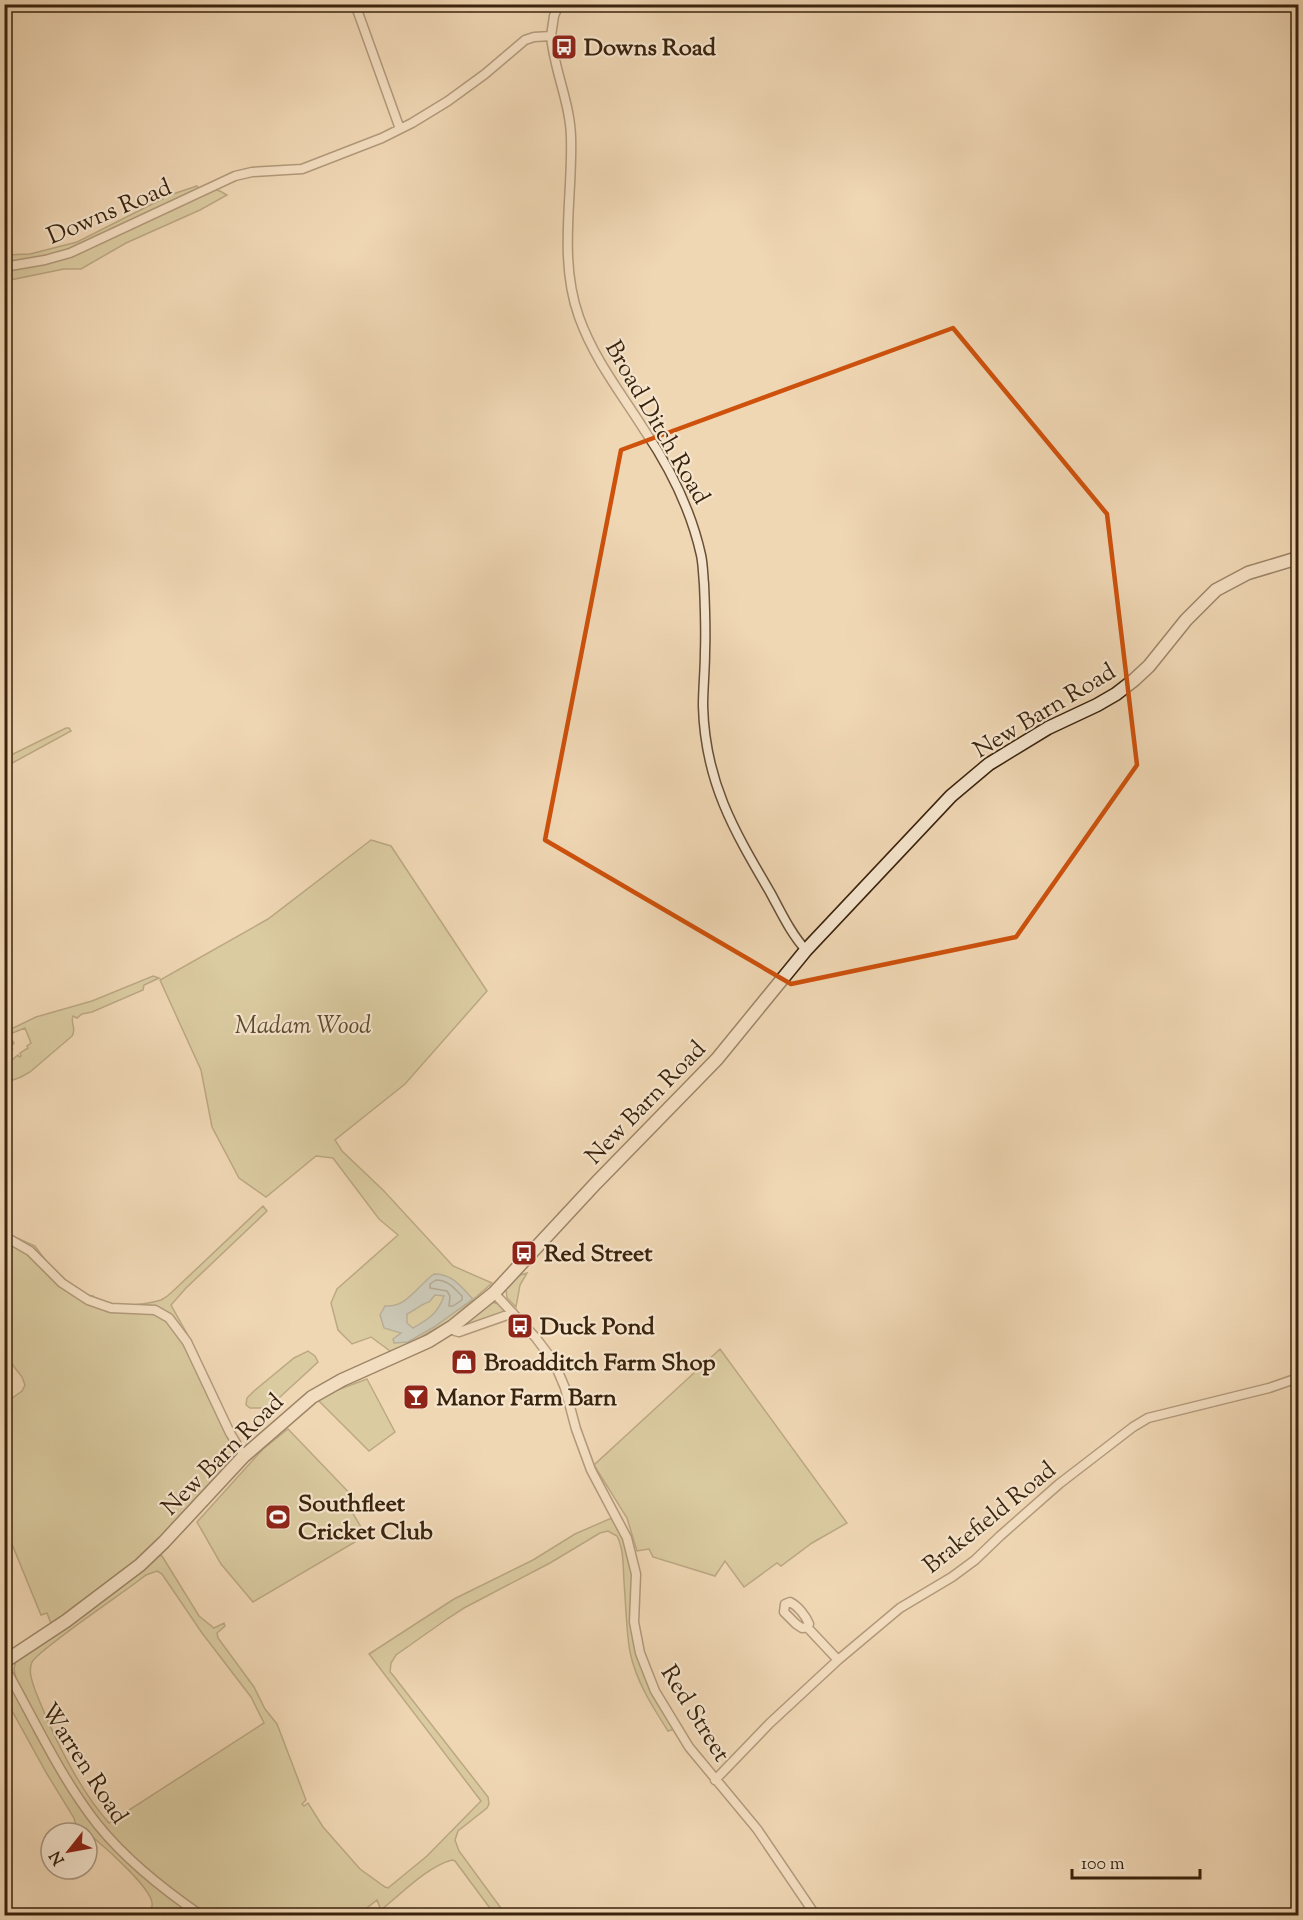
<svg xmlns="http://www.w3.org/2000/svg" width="1303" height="1920" font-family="'Sorts Mill Goudy',serif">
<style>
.green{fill:#c0bd89;stroke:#7d704a;stroke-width:1.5;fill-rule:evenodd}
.water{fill:#9eb7b8;stroke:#767c73;stroke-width:1.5;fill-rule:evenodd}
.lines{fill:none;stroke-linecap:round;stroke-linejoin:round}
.shore{stroke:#6c6d62;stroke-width:1.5}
.street-casing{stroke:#685036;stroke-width:11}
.secondary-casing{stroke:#3a230c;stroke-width:15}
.street{stroke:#f5e5ce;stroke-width:8}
.secondary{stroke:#f5e5ce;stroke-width:12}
.marked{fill:none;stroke:#ce510c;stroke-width:4.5;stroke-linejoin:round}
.labels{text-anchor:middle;stroke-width:4.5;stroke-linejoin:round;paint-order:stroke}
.poi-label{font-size:24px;font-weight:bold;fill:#3a230c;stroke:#f5e5ce;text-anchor:start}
.street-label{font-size:24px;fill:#3a230c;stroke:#f5e5ce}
.park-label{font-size:24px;font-style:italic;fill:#5c4a2b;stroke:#f5e5ce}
</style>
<rect width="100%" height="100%" fill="#f0d7b4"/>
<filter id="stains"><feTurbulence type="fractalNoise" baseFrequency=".00333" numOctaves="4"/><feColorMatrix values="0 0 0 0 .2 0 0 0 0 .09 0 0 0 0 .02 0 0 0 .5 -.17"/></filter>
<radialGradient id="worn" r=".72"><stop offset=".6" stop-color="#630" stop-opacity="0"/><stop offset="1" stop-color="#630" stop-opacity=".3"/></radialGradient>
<path class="green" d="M197 186 199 189 71 251 5 265V255L30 254 77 242 170 195Z
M213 189 220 191 227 195 200 210 126 243 81 269H64L5 281 4 270 37 264Z
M66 728H69L71 731 5 767V758Z
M371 840 391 846 487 991 405 1084 335 1140 342 1151 383 1190 453 1266 492 1283 449 1321 393 1353 371 1337 352 1344 338 1330 331 1303 337 1289 398 1235 379 1219 333 1158 316 1156 266 1197 239 1178 212 1127 201 1070 160 980 268 919Z
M153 976 159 978 144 985 143 990 92 1012 82 1014 77 1018 73 1016C70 1023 77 1029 72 1036L30 1072 21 1077 5 1083V1040L10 1037 14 1043 11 1047 13 1050 10 1047 5 1051 12 1060 18 1055 19 1057 21 1056 20 1053 28 1048 27 1046 31 1043 25 1028 5 1036V1032L36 1017 92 1001Z
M263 1206 267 1211 186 1288 171 1305 190 1339 170 1317 158 1308 107 1306 99 1303 80 1294 54 1274 33 1250 5 1234 4 1232 35 1246 52 1269 67 1283 85 1295 93 1296C103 1310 145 1305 161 1300 165 1298 169 1295 172 1292Z
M5 1238 20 1247 81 1298 152 1312 163 1317 177 1330 211 1397 236 1457 157 1545 52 1626 47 1613 41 1615 5 1527 4 1404 22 1391 25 1385 22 1377 5 1355Z
M527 1273 520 1285 516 1307 507 1298 506 1289 517 1276Z
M491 1302 499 1304 506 1314 459 1327Z
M720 1349 847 1523 812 1543 781 1566 777 1563 744 1587 725 1561 715 1576 653 1557 649 1549 637 1551 627 1518 594 1465Z
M308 1351 315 1356 318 1362 268 1408H250L246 1405 247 1398 254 1391 294 1358Z
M367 1379 395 1432 369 1451 316 1398Z
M288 1429 359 1503 352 1512 361 1527 355 1542 253 1602 221 1564 197 1522 263 1449Z
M614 1517 631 1546 640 1664 654 1696 674 1729 668 1731C652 1706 636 1681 630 1652 626 1629 626 1605 624 1582 623 1566 624 1550 617 1536L608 1531 600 1533 550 1563 464 1608 447 1619 396 1655 391 1663 390 1672 392 1674 488 1797 489 1804 487 1808 458 1831 455 1840 459 1851 506 1915H495L455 1861 452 1860C428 1866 401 1894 381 1910L377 1900 358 1915H206L141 1866 99 1822 66 1773 16 1679 14 1669 16 1660 158 1555 162 1556 199 1616 214 1628 224 1623 225 1626 217 1633 218 1638 254 1687 265 1709 277 1724 306 1800 302 1804 304 1806 308 1803 323 1827 360 1869 385 1887 388 1888 427 1856 481 1801 369 1654 454 1599 533 1560 575 1534ZM157 1571 162 1574 202 1633 251 1697 264 1723 109 1823C78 1788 52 1733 35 1690 32 1681 28 1671 32 1662 37 1651 118 1596 134 1584L146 1575Z
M4 1675 95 1825 198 1915H147C150 1911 153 1908 152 1903 151 1888 107 1849 95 1839L87 1836V1833H78L74 1818 47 1774 5 1698Z"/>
<path class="water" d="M434 1274C453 1274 461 1287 473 1299L434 1327 408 1342 394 1343 393 1339 401 1333 384 1328 380 1315 385 1306C407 1308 418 1285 434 1274ZM435 1295 444 1296C438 1313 429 1319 413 1328L407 1323V1314C414 1311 421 1304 429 1302Z"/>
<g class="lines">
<path class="shore" d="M436 1280C448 1280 454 1288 462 1296V1300L453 1306H449L450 1296 447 1291 430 1288V1284Z"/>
<g class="street-casing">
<path id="street" d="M355 4 400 129
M470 7 472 4
M551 36C554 70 570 102 571 137 573 196 558 259 579 317 594 359 621 393 645 431 670 468 691 510 701 555 703 564 703 574 704 584 705 607 706 629 705 652 705 670 703 688 703 706 705 781 733 829 770 892 781 912 791 934 806 950
M4 267 45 260 70 253 235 176 252 172 302 169 382 138 412 123 448 101 485 74 525 40 534 37 551 36 554 16 559 4
M4 1236 30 1251 62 1283 88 1300 111 1308 155 1310 169 1318 187 1342 230 1433 244 1456
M494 1293 536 1338 554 1362 565 1388 576 1429 591 1470 627 1538 636 1574 634 1622 640 1653 655 1691 689 1747 757 1829 816 1916
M451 1328 455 1331 459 1332 513 1313
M807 1627 802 1628 796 1624 784 1612 785 1604 790 1602C798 1606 806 1616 809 1624L807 1627 838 1660
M4 1666C34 1719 60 1777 98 1825 127 1861 164 1890 202 1916
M715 1780 770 1723 838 1660 900 1608 952 1577 975 1560 1000 1536 1059 1484 1133 1427 1148 1418 1269 1388 1298 1378"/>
</g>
<g class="secondary-casing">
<path id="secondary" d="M4 1662 66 1621 140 1565 164 1542 244 1456 312 1397 342 1380 429 1341 453 1326 494 1293 596 1183 717 1059 806 950 951 796 989 764 1048 728 1097 705 1116 694 1134 680 1149 666 1186 620 1216 590 1248 573 1298 558"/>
</g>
<use href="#street" class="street"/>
<use href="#secondary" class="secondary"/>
</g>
<path d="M0 0H1303V1920H0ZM953 328 1107 514 1137 765 1016 937 791 984 545 840 621 450Z" fill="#f0d7b4" fill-opacity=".55" fill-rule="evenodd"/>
<path class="marked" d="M953 328 1107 514 1137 765 1016 937 791 984 545 840 621 450Z"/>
<defs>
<g id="bus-square" transform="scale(1.35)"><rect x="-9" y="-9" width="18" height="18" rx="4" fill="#8f2418" stroke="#f5e5ce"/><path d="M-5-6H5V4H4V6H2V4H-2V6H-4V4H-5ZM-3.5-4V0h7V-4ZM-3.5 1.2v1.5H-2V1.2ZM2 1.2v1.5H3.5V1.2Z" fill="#fff"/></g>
<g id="shop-square" transform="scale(1.35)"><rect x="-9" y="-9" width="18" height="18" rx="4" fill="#8f2418" stroke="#f5e5ce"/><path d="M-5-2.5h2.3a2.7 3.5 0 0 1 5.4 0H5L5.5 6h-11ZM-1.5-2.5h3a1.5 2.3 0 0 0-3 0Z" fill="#fff"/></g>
<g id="bar-square" transform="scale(1.35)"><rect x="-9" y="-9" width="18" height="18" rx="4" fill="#8f2418" stroke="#f5e5ce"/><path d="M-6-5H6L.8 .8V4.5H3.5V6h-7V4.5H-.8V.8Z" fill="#fff"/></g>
<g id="stadium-square" transform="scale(1.35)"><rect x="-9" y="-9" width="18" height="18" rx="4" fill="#8f2418" stroke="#f5e5ce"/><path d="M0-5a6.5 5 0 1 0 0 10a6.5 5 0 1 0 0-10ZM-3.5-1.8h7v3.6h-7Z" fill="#fff"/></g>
</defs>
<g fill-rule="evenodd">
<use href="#bus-square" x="564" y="47"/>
<use href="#bus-square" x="524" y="1253"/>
<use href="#bus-square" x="520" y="1326"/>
<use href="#shop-square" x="464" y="1362"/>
<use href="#bar-square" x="416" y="1397"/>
<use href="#stadium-square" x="278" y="1517"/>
</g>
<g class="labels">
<g class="poi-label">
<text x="584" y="55">Downs Road</text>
<text x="544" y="1261">Red Street</text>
<text x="540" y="1334">Duck Pond</text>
<text x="484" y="1370">Broadditch Farm Shop</text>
<text x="436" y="1405">Manor Farm Barn</text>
<text x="298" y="1511">Southfleet<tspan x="298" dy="28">Cricket Club</tspan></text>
</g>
<g class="street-label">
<text transform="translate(109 211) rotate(-23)" y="8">Downs Road</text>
<text transform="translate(658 422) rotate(60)" y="8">Broad Ditch Road</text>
<text transform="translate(1044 710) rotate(-31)" y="8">New Barn Road</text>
<text transform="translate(645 1102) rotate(-46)" y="8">New Barn Road</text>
<text transform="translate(222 1454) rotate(-45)" y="8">New Barn Road</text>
<text transform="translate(989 1517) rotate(-39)" y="8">Brakefield Road</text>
<text transform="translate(696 1713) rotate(58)" y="8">Red Street</text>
<text transform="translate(85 1763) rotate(57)" y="8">Warren Road</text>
</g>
<g class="park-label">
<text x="303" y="1033">Madam Wood</text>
</g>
</g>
<rect width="1303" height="1920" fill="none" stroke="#f0d7b4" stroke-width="24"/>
<rect x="6" y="6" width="1291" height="1908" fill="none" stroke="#3a230c" stroke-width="3"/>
<rect x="12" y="12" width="1279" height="1896" fill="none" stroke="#3a230c" stroke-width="1.5"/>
<g transform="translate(69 1851) rotate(239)"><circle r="28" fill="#f5e5ce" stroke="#aa9780" stroke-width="1.5"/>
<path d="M0-4.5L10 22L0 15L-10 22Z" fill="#8f2418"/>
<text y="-9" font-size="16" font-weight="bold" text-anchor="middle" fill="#3a230c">N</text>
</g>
<path d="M1072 1869v9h128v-9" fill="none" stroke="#3a230c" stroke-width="3"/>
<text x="1081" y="1869" font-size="18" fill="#3a230c" stroke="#f5e5ce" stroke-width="4.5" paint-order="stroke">100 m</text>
<rect width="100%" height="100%" filter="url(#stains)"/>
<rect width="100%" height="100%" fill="url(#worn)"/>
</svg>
